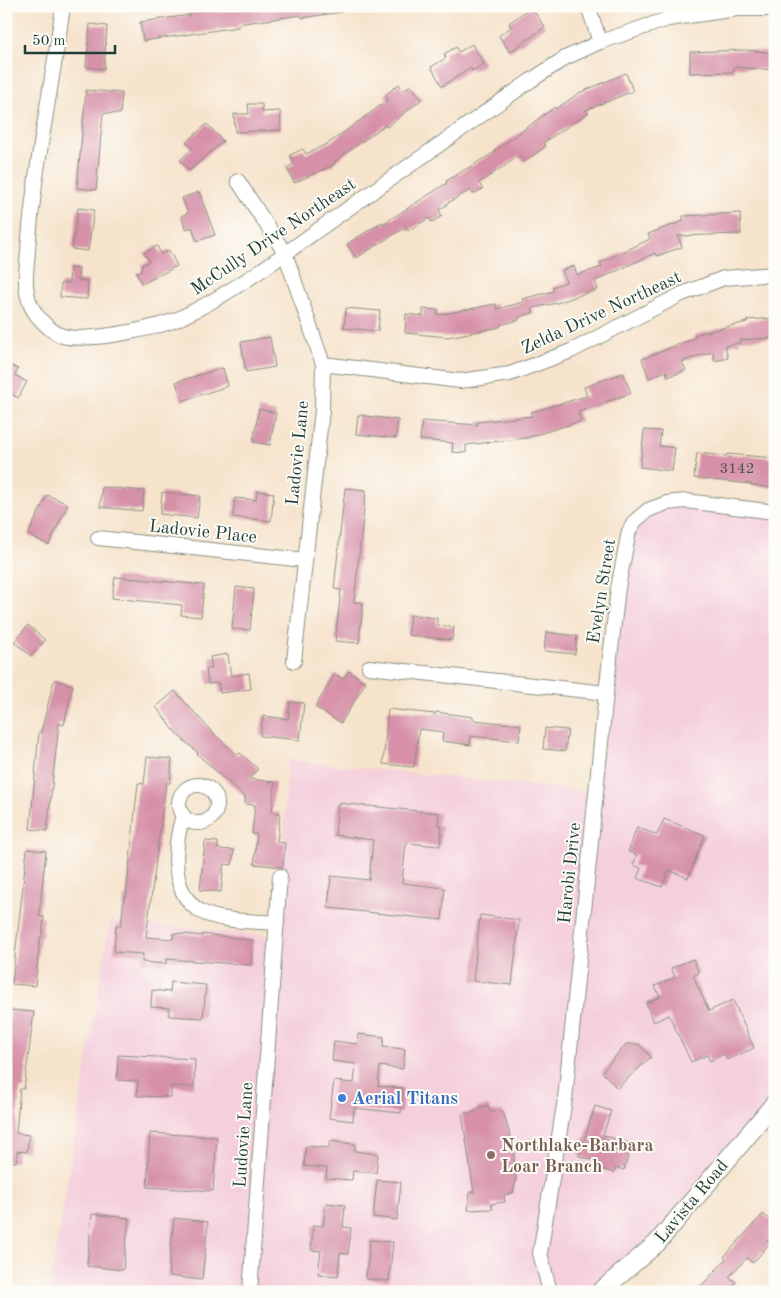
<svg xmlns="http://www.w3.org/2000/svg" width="781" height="1298" font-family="'Old Standard TT',serif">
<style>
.built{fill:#f4cfdc}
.building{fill:#d690a8}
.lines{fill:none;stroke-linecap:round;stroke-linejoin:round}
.minor-casing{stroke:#8a9080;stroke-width:16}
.major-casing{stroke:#8a9080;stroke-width:20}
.minor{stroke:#fff;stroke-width:14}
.major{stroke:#fff;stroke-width:18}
.shop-dot{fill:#3f7fe0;stroke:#fdfcf7;stroke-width:2}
.education-dot{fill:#8d6e63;stroke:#fdfcf7;stroke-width:2}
.labels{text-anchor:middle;stroke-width:4;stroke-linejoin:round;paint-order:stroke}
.number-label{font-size:15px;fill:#4d5251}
.street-label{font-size:18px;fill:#1f3d34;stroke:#fdfcf7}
.shop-label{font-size:18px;font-weight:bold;fill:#366cbe;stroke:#fdfcf7;text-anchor:start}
.education-label{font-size:18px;font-weight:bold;fill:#785e54;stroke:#fdfcf7;text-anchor:start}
</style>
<rect width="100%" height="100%" fill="#fdfcf7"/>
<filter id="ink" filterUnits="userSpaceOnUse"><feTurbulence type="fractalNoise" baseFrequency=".02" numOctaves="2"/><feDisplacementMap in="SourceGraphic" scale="10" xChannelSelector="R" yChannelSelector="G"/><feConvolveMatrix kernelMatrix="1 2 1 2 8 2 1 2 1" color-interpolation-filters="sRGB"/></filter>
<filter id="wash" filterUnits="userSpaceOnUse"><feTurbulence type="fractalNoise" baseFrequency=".0096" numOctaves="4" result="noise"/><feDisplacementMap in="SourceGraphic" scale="20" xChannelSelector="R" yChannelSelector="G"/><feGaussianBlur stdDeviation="1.12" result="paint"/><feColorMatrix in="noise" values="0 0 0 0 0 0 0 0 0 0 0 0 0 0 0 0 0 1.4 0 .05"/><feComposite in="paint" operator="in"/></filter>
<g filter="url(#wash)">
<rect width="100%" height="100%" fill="#f6e3cc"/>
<path class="built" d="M669 500 775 512V1094L683 1224 598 1292H49L110 921 277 937 288 760 591 792 633 530Z"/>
<g id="blocks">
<path class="building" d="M236 6H341L342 12 302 18 301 15 238 24V27L143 41 140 22 190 15 189 12Z
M531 7 545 27 510 52 499 36 511 27 509 23Z
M90 24 107 26 104 69 86 67Z
M472 44 484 64 472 71 471 68 442 86 431 67 446 58 444 54 456 47 459 52Z
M746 50 775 53V70L734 67V72L690 73V52Z
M626 73 633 91 586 110 588 113 543 143 546 146 524 162 519 156 479 183 483 189 473 194 470 190 446 204 447 205 439 210 442 216 432 222 429 218 408 231 406 227 356 258 347 244 382 222 383 224 447 183 446 181 495 152 494 151 555 107 556 109 579 93Z
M399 84 404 91 410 85 422 99 387 127 385 125 334 162 335 164 294 183 287 168 294 164 290 155 303 149 306 154 329 143 388 100 385 95Z
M86 90 122 93 120 114 103 113 96 190 77 188Z
M248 104H262V112L280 111 281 130 235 132 234 114H249Z
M207 124 223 141 189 171 180 160 192 149 186 142Z
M199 192 215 235 197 241 192 227 186 229 181 216 188 213 182 198Z
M78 208 94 210 88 251 72 249Z
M740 213 741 234 678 236 682 247 657 256 655 253 595 281 598 289 557 303 532 308 533 313 519 317V320L500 325V327L448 337 405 333 406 314 423 316V309L438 310V315L496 304 497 309 523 302 522 299 554 291 552 287 566 282 562 270 574 266 577 275 602 267 600 263 650 239 648 234 683 221V216Z
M157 246 161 254 169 250 177 266 142 284 136 272H141L142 265 149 261 144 253Z
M70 268H79L78 280 88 281 87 299 60 297 61 283H69Z
M346 308 380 311 378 331 344 328Z
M775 318V338L739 340 740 343 725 346 728 358 715 361 713 352 698 356 682 362 686 370 668 377 666 371 649 378 642 359 695 338 694 335 747 322V320Z
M270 337 275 367 246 372 241 342Z
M6 363 18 369 15 375 27 382 18 398 6 391Z
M223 368 228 386 182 401 176 382Z
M623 373 631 393 578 412 581 421 526 438 466 445V453L452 452 453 443 420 440 422 421 478 425 477 422 532 416 531 412 587 396 584 387Z
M259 409 276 413 270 445 253 442Z
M358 415 398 420 396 438 356 434Z
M644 430 661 431 659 446 675 448 672 471 640 467Z
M697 453 726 456 727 454 775 458 774 488 751 485V484L694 478Z
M102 487 144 491 142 511 100 507Z
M345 488 366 490 354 602 363 603 359 643 335 641 341 590 334 589Z
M257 491 274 493 271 521 233 517 235 498 256 500Z
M162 492 200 496 197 518 160 514Z
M47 495 68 504 49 545 28 535Z
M115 577 204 585 201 617 181 615 182 605 112 598Z
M236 587 254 589 250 630 232 629Z
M410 615 437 618V625L454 627 452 640 408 635Z
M28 625 45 640 31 656 14 642Z
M546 632 577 636 575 654 544 651Z
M228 654 231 676 249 673 251 689 220 693 218 683 208 684 206 669H212L210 657Z
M348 671 366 682 341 723 315 707 335 674 343 679Z
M54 680 73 685 64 725 59 723 47 831 30 829 39 732H41Z
M175 691 212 732 237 755 240 753 258 769 249 779 275 782 272 812 280 813 277 842 285 843 283 867 254 864 257 834H252L255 805 245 804V797L197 754 198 753 177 734 156 707Z
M290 702 304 703 300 740 260 736 263 716 288 719Z
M388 709 435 714 436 712 473 717V720L521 725 519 741 471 736 470 745 442 741 443 732 419 729 414 767 383 764Z
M545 728 568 730 565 751 543 749Z
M147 757 172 759 170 783H166L146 937 173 939 174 933 202 936V934L253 940 251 965 166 959V964L142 962 143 954 114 952 116 925H121L124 897H126L138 783 144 784Z
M338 803 439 813 438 825 442 826 440 846 406 843 402 883 445 888 442 920 328 908 331 876 369 880 373 840 335 835Z
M664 819 705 835 688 878 669 870 662 887 637 878 641 868 633 865 637 855 628 852 637 827 657 835Z
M205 841 218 842V849L234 850 232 865 224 864 221 892 200 890Z
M27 849 46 851 39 916 44 917 42 937H40L35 986 12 984Z
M480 915 519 920 512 985 473 981Z
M693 959 699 973 693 976 709 1011 733 1000 754 1048 727 1060 724 1054 710 1061 707 1055 691 1062 669 1015 654 1022 646 1003 660 997 655 986 675 977 671 968Z
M171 982 206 985 203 1018 169 1016V1008L151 1007 152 990 170 992Z
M10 1010 34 1012 24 1089H20L16 1133 29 1135 27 1152 17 1151 16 1162 6 1161V1049Z
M358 1034 384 1037 383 1047 405 1049 403 1069 380 1066 378 1086 403 1088 401 1113 354 1108 353 1121 329 1118 334 1081 354 1083 356 1064 332 1061 334 1041 357 1044Z
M626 1044H639L651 1057 617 1088 602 1072Z
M118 1055 195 1059 194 1087 171 1086V1097L137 1096 138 1081 117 1080Z
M489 1106 490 1112 503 1111 513 1146 516 1179 513 1193 504 1195 505 1202 491 1204 493 1209 468 1210 470 1192H474L462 1114 477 1111V1108Z
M595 1106 611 1111 603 1135 632 1144 624 1170 616 1168 614 1173 594 1167 596 1161 579 1156Z
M150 1133 217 1137 213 1191 147 1187Z
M330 1141 355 1144V1151L378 1154 376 1173 353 1171 352 1180 326 1178 327 1168 304 1166 306 1146 329 1148Z
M377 1180 401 1182 397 1220 373 1217Z
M326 1203 345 1205 343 1227 351 1228 348 1254 340 1253 338 1276 318 1274 321 1251 311 1250 313 1225 323 1226Z
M92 1214 129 1218 123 1270 87 1266Z
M763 1214 775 1224V1231L767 1241 770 1243 753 1263 747 1258 729 1277 736 1282 727 1292H696L726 1259 724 1257Z
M174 1218 208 1222 202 1280 168 1276Z
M370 1240 393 1242 389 1281 366 1279Z"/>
</g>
</g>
<g filter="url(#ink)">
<use href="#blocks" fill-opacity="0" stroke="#8a9080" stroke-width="1"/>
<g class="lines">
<g class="minor-casing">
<path id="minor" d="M63 6C52 87 34 168 28 250 27 266 23 287 30 303 34 315 48 329 60 335 82 344 161 328 182 317 236 291 284 254 332 220 398 174 464 127 530 81L565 58 600 42 668 19 737 9H775
M588 6 600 42
M238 181 285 253 323 364 322 410 294 661
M323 364 460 381 510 374 571 351 682 294 724 278 775 274
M98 538 304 560
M369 667 606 693
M179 804a19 19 0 1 1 38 0a19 19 0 1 1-38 0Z
M183 815C174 846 169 892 200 911 218 922 256 921 277 923
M250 1292 280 876
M550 1292 540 1253 565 1099 606 693 618 588 629 531 635 521 648 510 667 503 686 501 775 512"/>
</g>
<g class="major-casing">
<path id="major" d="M600 1292 657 1243 775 1103"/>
</g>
<use href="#minor" class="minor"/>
<use href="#major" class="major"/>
</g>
</g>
<circle class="shop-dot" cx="342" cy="1098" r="5"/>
<circle class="education-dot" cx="491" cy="1155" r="5"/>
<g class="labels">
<g class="number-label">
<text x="737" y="473">3142</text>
</g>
<g class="street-label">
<text transform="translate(273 236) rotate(-34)" y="6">McCully Drive Northeast</text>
<text transform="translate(601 312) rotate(-25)" y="6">Zelda Drive Northeast</text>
<text transform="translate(297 453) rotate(-84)" y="6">Ladovie Lane</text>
<text transform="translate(203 531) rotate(6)" y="6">Ladovie Place</text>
<text transform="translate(601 591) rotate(-81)" y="6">Evelyn Street</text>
<text transform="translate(569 873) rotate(-84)" y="6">Harobi Drive</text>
<text transform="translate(243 1135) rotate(-86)" y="6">Ludovie Lane</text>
<text transform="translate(691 1201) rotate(-50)" y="6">Lavista Road</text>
</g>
<g class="shop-label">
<text x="352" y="1104">Aerial Titans</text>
</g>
<g class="education-label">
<text x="501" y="1151">Northlake-Barbara<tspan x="501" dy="21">Loar Branch</tspan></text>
</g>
</g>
<rect width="781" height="1298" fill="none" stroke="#fdfcf7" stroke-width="25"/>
<path d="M25 45v8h90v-8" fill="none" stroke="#1f3d34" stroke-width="2.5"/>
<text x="32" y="45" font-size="15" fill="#1f3d34" stroke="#fdfcf7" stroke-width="4" paint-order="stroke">50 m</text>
</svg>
